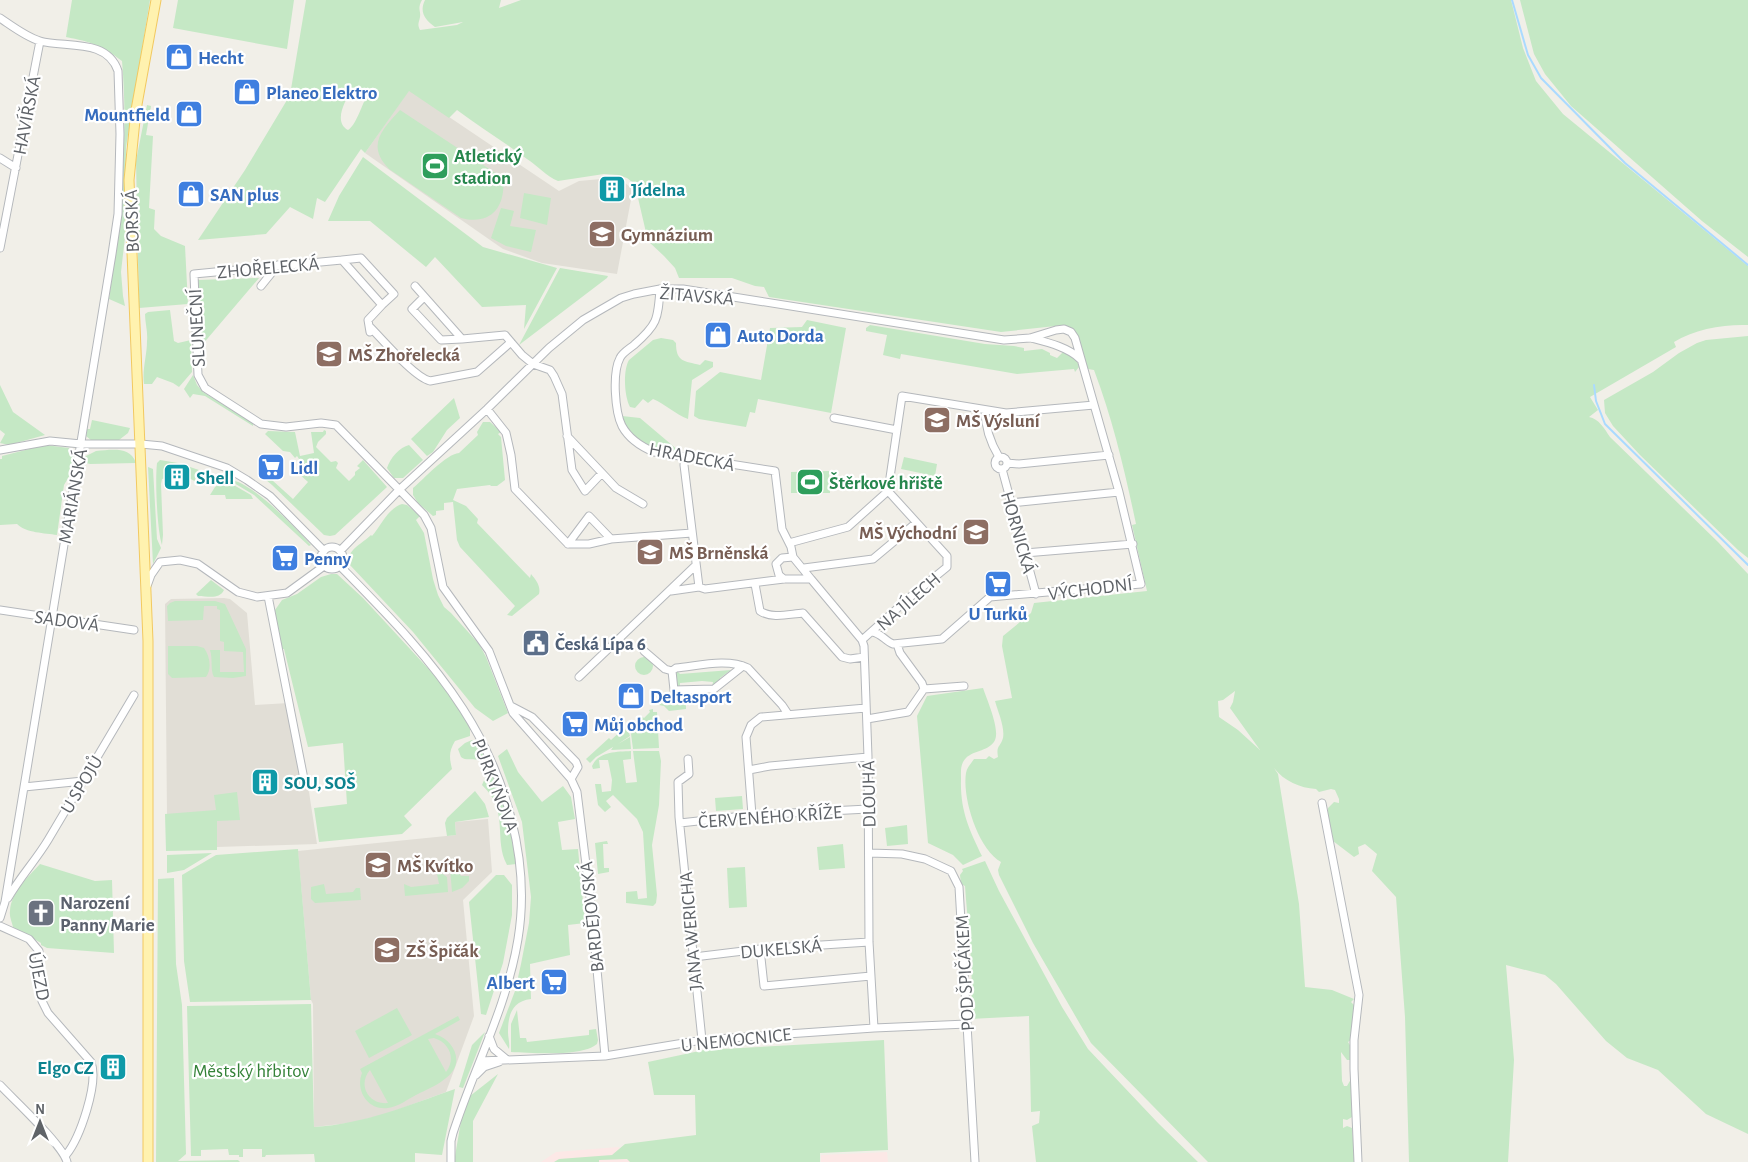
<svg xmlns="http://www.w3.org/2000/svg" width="1748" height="1162" font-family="'Alegreya Sans',sans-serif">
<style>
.education{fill:#e1ded6}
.medical{fill:#fce8e6}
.green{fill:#c5e8c5;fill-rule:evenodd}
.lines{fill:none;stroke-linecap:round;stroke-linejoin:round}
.stream{stroke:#aadaff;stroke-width:2}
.minor-casing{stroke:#b5b8bc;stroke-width:9}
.major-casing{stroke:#f2c960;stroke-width:11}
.minor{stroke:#fff;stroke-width:7}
.major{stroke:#fff2af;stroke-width:9}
.labels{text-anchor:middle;stroke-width:4.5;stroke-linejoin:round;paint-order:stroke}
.shop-label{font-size:19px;font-weight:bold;fill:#366cbe;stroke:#fff;text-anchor:start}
.street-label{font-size:19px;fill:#5f6368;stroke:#fff}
.leisure-label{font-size:19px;font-weight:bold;fill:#27864d;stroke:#fff;text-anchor:start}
.culture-label{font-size:19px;font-weight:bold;fill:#0d838f;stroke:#fff;text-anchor:start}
.education-label{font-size:19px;font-weight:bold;fill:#785e54;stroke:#fff;text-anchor:start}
.service-label{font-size:19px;font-weight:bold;fill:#4e5e75;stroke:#fff;text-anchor:start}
.worship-label{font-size:19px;font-weight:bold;fill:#5b616d;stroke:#fff;text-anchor:start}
.park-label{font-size:19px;fill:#348238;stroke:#fff}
</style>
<rect width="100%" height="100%" fill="#f1efe8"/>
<path class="education" d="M409 90 559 191 579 181 601 179 625 183 633 189 617 274 542 263 503 249 365 153Z
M224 598 230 599 247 613 255 705 289 703 304 779 309 792 317 844 217 847 167 815 165 604 171 599Z
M488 819 492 872 463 900 474 1016 446 1092 386 1114 350 1123 314 1127 313 1004 311 1000 298 851 456 835 455 822Z"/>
<path class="medical" d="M618 1147 632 1153 644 1162H541L556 1152Z
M887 1152 888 1162H821V1155Z"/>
<path class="green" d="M72 0H150L126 147 125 237 121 272 123 296 125 306 109 299C120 219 129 140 122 61 101 45 91 42 66 37Z
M178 0H294L287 49 173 28Z
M306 0H422C417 9 421 10 420 17 419 23 417 24 420 30L457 25 463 22 435 27C425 20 419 12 425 0H501L499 8 521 0H1511L1523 48 1536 81 1563 114 1748 266V325C1725 324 1694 329 1674 342L1676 347 1590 397 1598 410 1589 417C1599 419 1604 428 1610 437L1718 542 1748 574V1134L1706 1114 1658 1070 1627 1058 1606 1041 1556 984 1545 975 1506 965 1514 1060 1508 1162H1409L1405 1017 1396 897 1372 871 1377 854 1365 844 1358 847 1359 854 1354 857 1333 841 1328 820V808L1334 802 1339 803V799L1335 790 1331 789 1319 792 1316 789C1300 788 1284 781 1274 768L1278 774 1299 904 1305 987 1332 990 1354 999 1351 1002 1354 1005H1357L1352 1039 1348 1042 1353 1050V1060H1347L1341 1052 1342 1081 1344 1086H1347L1351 1079 1352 1117 1347 1120 1343 1119V1128L1347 1126 1352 1128 1355 1162H1208L1091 1043 1033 943 999 875 998 870 1001 862C978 849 962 798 966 773 967 767 971 764 974 759H986L989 756 994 759 998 757C996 745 1000 748 1003 738 1005 727 998 712 995 701L1012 698 1002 646 1003 636 1031 613 1034 603 1147 591 1132 525 1136 524C1125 472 1113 420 1094 370L1088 369 1076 333 1072 329 1065 325 1001 332 769 297 764 287 755 286 732 278H679L675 268 664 256 648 241 638 198 639 191 636 185 627 178 618 175 604 174 558 181C546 176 538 166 527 159 504 142 480 127 457 110L449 118 409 91 365 153 361 149 325 202 317 198 313 219 290 207 266 234 198 240 245 170 290 95ZM352 88 355 95 360 100 366 98C361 107 356 125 348 130 332 121 347 99 352 88ZM1235 691 1233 702 1230 708 1260 750 1238 730 1219 717 1218 701 1223 700Z
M1520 0H1748V257L1702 221 1571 106 1545 74 1534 54Z
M147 105 151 106 146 135 153 136 149 208 155 210 154 229 161 236 185 246 188 304 139 308 136 161Z
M400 110 503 178C506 207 491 226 461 218L389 169C366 145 382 130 400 110Z
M363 157 483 247 557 268 524 329 526 305 482 307 435 257 426 267 370 221H328L339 196Z
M524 193 551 198 547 225 520 218Z
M501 208 514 211 510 226 536 230 531 252 506 246 491 238Z
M560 268 608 276 607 278 519 345Z
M259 278 202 345 198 280Z
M170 310 174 341 178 343 191 340 192 372 179 387 173 383 157 377 152 384H144C142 369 147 356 147 341 148 332 145 323 145 314L148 312Z
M807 320 846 328 831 413 758 399 755 413 750 412 746 427 699 419 694 416 696 391 720 372 761 380 770 328 802 327Z
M870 325 985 344 1014 346 1024 348V351L1042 349 1050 353V355L1057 358 1063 352 1076 358 1079 367 1075 372 1074 369 1017 374 901 354 900 359 883 355 887 335 866 331V328Z
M1748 336V558L1738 550 1640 455 1613 426 1605 413 1604 400 1653 372 1679 353 1697 343 1706 340Z
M661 338 673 340 676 343C676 362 684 361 700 365L705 360 713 362V367L692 380 688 419C675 414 665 404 653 399L648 403 643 399 635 408 630 407C624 396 623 370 629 360L653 340Z
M193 375 197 385 203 392 253 423V426L205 396 193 394 190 398 184 389Z
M0 385 13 412 45 435 9 445 0 443 5 434 0 430Z
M454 398 460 418 447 430 433 452 427 456 411 439Z
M622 416 640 418 679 451C659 456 624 438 622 416Z
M92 420 130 428 128 433 119 440 92 441 86 436 87 429H90Z
M483 422H490L501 432 498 434 501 437 505 480 497 486H491L490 485 457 489 453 500 466 506 478 519 477 523 530 578 531 574C536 580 541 586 539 594L512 616 507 615 515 606 460 547 457 540 453 502 444 503V510L436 511V515L433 516 418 503 413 495V488C424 479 446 454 459 453L478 435 477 432Z
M324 430 326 431V434L318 442 316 447 331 462 336 461 338 463 336 468 349 481 355 475V472L360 468 357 466 363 460 387 487 373 500 354 481 373 500 335 535 330 536 324 535 272 485 259 474 262 471 293 499 308 482 298 473 304 466 298 460 299 459 297 456 295 458 290 452 283 451 265 434 268 431 295 432 300 456 314 453 311 432H323Z
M45 445 69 448 74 454 70 475 64 485 57 535C45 533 26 533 17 524L0 525V459H2V456Z
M409 445 423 460 403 478H394L387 468C390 458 400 447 409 445Z
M96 451C112 450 130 446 136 463L90 464 82 462 84 457Z
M904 457 937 464 935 476 901 469Z
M160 460 178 463 214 475C208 496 195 478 183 476V472L171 473V477L162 479 161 484 163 535 162 545C157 530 155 480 157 463Z
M148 467 153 469 157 539 161 548 153 564Z
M829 471 830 493H791V472Z
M225 480 251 495 253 499H226L225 495H210L215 487Z
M229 480C249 479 297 529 311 545L309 546 254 495Z
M402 504 407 505 420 516 416 520 424 533 433 579 438 595 444 607 451 613 479 644 486 657 508 713 493 721 475 708 413 632 349 564C346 550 362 544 371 535L372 536C381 526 387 509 402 504Z
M331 574H337L363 598 435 676 465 717 470 729V736L455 741C449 751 449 757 452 769L404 816 412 825 402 834 319 842 314 808 347 804 343 743 308 747 284 649H278L275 610 282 600 297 594 321 577Z
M211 580 224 590C219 600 208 596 198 596L196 594Z
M175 601H215L225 604 246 649V676L233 678 214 677C210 670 213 659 210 650H220V672H244L243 652 224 651V642L220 641V610L217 609V606H204L203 620 168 621 167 606 170 603Z
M168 646H197L204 648C210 656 212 669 206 677L172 678 168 674Z
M635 666a9 9 0 1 1 18 0a9 9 0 1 1-18 0Z
M679 669 678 672 680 674 731 670 720 678 721 681 712 687 713 682 702 681 680 683V688L676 687 675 672Z
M983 688C987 700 1000 729 995 740 990 751 974 750 966 758 960 764 961 771 961 779 960 810 969 829 982 856L963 865 953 855 928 843 917 716 927 696Z
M681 696V703H686V709L669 711 664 706 659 705V702L665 698Z
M653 709V712H657L659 748 633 749 630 726 641 716 644 718 650 712 649 710Z
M624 728 629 733 630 736 618 744 630 737 631 749 611 750 613 747 596 757 590 763 586 759 609 738 611 740Z
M472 740 478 744 486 761 484 763C473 756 467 762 461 757L458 749 465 743Z
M507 749 518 772 542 802 563 786 571 797 575 819 558 822 562 850 578 849 585 923 568 925 570 955 530 964 531 999C512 1001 508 1015 508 1032 508 1038 510 1043 509 1049L499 1033 515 991 521 964 529 923 531 897 522 822 498 756Z
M631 751V759L623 760 626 783 637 782 633 751H659L661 761 659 805 652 845 657 895 656 903 653 906 626 903V892L637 891 638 899 647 898 643 832 637 819 613 795 606 801 611 807 605 812 598 805 595 784H601L602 792 611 791 612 780 608 760H599L600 768 593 769 592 766C599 751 616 752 631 751Z
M488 765C504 795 511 831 516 864L507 865C493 839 510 811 482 785L485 778Z
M475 791 485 804 489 817 455 822 456 835 447 836 445 823 447 818Z
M237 792 240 820 217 821V850L166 851 165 814 216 810 214 795Z
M742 796 743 809 716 811 715 798Z
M907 825 908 844 887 846 885 828Z
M607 841 608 844H603L604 868H609V872L598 874 595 843Z
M843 844 845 868 819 870 817 847Z
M298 849 311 1000 190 1002 184 961 182 875 216 855Z
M212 853 184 870 167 873V855Z
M985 861 999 891 1062 1007 1088 1049 1158 1123 1198 1162H1036L1032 1126 1039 1123 1040 1111 1031 1112 1029 1016 970 1019C975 975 968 930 965 886L961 884 960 875 963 871 962 869Z
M40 864 95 881 112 880 114 953 47 948 41 945V943L13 927C12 922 9 916 10 911 11 892 28 877 40 864Z
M745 867 747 907 729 908 727 868Z
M456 868 461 876H469V881L462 888 452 892 450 869Z
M441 873 447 877 448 892 405 896 404 884 411 887 439 884 437 874Z
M496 875H504L512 885V915L503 963 486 1015 481 1014 469 902Z
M174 878 176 964 182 1005 186 1154 178 1161 238 1160 240 1162H156L158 879Z
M324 884 326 894 353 892 356 888H360L361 900 315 903 311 899V887Z
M311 1004 314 1127C364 1124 409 1105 455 1089L442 1155 415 1153V1162H315L314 1154 266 1155 265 1157H262V1149H243V1157H239V1155H229L228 1149 201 1150V1156H191L187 1006Z
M397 1008 412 1035 369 1058 355 1031Z
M517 1010 520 1038H526L527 1042 589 1035V1030L596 1029 598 1040 597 1044C582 1057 532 1053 511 1052V1024Z
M458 1016 460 1020 435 1034C454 1040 466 1063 446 1078 438 1085 426 1090 416 1095 408 1099 398 1107 388 1108 368 1111 355 1091 362 1073L360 1069ZM434 1038C450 1043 456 1059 446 1072L428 1039ZM370 1070 388 1103C369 1105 357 1085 370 1070Z
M485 1032 463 1088 459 1087 472 1045Z
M884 1040 888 1150 820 1153V1162H630L627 1159 599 1160V1162H554L559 1159 612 1155 625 1144 696 1135 695 1095H654L648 1062 704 1050Z
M498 1074 473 1121V1162H454L461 1121 470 1096Z"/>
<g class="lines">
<path class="stream" d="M1512 0 1528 55 1541 78 1625 163 1748 265
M1594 385 1596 401 1605 424 1748 565"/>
<g class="minor-casing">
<path id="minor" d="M0 18C12 26 26 37 40 41 65 48 107 38 118 71L120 134 118 214 112 254 5 902 0 918
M0 158 16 168
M0 248 40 41
M342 260 361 258 394 294 382 305 342 260 194 274 198 375 205 388 261 424 286 427 321 423 336 425 424 515 431 528 443 587 489 651 513 713 571 779 577 792 591 905 605 1056
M261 286 278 265
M415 286 462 339 505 335 522 355 533 364 550 370 554 376 562 394 572 470 585 491 602 473 567 436
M660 289C658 320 657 325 634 345 629 349 622 353 620 358 612 373 615 412 622 426 629 439 642 447 654 452L775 471 782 529 791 547 793 557 811 579
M424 297 412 309 441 340 462 339
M370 327C383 340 414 377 430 381L477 372 511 342
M370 332 368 320 382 305
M1031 338C1046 342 1068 347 1080 359
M487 409 506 433 511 455 515 489 568 544 589 516 611 539 589 544H568
M985 410C985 426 990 442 999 457
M834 418 897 430
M0 450 50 441 81 444H141L162 446 227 468 247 480 270 496 324 551
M995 463a6 6 0 1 1 12 0a6 6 0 1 1-12 0Z
M685 457 684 465 699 587
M1007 463 1019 464 1109 455
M1002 469 1036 594
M602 473 616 488 643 504
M1010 503 1119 492
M611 539 692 533
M789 543 848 527 888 491 902 396 1006 413 1094 405
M321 558a11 11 0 1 1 22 0a11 11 0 1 1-22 0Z
M340 551 400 489 487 409 549 348 583 320 621 298 634 294 660 289H683L1004 340 1030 338 1056 330 1064 329 1071 332 1075 338 1119 492 1141 584 990 597 942 639 893 644C885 641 881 633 872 632
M1025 553 1133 544
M340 566C384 611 429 656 463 709 506 776 531 860 518 939 507 1007 474 1068 453 1133L451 1141V1162
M804 568 873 559 916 523
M784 579 779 575 776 564 782 558 793 557
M755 584 760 611C772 619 789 614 803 613L842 657 850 659 864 657
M147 586 151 575 160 562 180 560 198 564 238 592 257 597 287 593 324 566
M671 591 699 587 705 589 784 579H811L862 640 864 646 868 757 869 942 874 1028
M268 596 304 779
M0 610 134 630
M862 640 909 598 947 567V556L888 491
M644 651 665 669 672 671
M743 666 714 689 674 690 672 671 676 668C698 666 727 658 748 668L782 705 788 714
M579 677 696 565
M924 689 964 686
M511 706 532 717 576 762 578 767 571 779
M867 719 908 712 924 689 922 683 900 653 897 644
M688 759 689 774 678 782 679 817 702 1040
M749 770 770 766 868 757
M24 787 83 781
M1322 803 1359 995 1354 1040V1069L1358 1162
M752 815 746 737 751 725 761 717 866 708
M680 823 752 815 868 809
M869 853 902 854 925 859 951 871 959 887 975 1162
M8 898C20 877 36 860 48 840L134 695
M0 926 29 939 39 951 42 1001 48 1013 91 1062C99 1083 80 1138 66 1155
M760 949 764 986 871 976
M694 957 760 949 869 942
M489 1036 494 1049 506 1059
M480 1061 605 1056 702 1040 874 1028 967 1024
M476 1075 484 1067 499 1062
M0 1085C14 1100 63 1145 67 1162"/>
</g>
<g class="major-casing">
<path id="major" d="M148 1162V641L129 180 136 110 156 0"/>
</g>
<use href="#minor" class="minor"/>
<use href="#major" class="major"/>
</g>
<defs>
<g id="shop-square" transform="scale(1.4375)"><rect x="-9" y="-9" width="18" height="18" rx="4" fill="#3f7fe0" stroke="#fff"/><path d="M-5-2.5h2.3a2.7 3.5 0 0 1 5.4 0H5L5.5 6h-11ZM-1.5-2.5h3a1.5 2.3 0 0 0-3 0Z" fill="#fff"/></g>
<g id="stadium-square" transform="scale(1.4375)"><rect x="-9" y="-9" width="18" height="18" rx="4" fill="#2e9e5b" stroke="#fff"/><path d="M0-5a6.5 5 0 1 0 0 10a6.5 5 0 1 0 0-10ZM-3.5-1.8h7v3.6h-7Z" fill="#fff"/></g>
<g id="building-square" transform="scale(1.4375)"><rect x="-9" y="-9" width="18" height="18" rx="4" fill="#0f9aa8" stroke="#fff"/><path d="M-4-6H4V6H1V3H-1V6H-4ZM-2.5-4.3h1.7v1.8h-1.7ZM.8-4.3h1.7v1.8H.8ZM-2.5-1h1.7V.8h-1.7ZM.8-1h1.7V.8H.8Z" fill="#fff"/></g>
<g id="university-square" transform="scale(1.4375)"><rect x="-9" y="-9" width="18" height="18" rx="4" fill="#8d6e63" stroke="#fff"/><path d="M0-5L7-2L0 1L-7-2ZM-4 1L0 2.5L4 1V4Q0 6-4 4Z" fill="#fff"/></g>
<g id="school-square" transform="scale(1.4375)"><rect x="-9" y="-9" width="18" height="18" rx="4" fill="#8d6e63" stroke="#fff"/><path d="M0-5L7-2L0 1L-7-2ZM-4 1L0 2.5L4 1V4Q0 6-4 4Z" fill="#fff"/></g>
<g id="supermarket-square" transform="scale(1.4375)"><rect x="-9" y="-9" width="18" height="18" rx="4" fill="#3f7fe0" stroke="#fff"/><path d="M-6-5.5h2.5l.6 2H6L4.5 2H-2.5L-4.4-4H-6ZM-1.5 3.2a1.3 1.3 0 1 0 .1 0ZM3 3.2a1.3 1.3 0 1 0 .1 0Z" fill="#fff"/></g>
<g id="civic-square" transform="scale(1.4375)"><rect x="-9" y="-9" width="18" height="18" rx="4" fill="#5c6f8a" stroke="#fff"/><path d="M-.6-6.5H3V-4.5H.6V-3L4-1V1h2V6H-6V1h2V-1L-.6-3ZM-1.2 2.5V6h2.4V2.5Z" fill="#fff"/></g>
<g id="church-square" transform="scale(1.4375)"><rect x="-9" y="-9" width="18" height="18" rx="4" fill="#6b7280" stroke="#fff"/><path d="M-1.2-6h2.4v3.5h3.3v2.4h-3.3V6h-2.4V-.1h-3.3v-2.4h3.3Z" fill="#fff"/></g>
</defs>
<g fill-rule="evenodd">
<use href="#shop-square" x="179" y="57"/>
<use href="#shop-square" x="247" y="92"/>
<use href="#shop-square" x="189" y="114"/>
<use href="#stadium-square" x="435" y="166"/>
<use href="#building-square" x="612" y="189"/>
<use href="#shop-square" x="191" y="194"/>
<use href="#university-square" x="602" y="234"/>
<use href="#shop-square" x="718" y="335"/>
<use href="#school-square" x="329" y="354"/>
<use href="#school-square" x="937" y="420"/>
<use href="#supermarket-square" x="271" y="467"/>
<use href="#building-square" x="177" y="477"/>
<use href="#stadium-square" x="810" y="482"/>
<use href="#school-square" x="976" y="532"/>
<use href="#school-square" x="650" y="552"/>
<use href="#supermarket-square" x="285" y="558"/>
<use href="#supermarket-square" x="998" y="584"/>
<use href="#civic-square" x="536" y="643"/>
<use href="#shop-square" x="631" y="696"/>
<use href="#supermarket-square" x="575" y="724"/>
<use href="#building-square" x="265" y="782"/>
<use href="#school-square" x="378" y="865"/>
<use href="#church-square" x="41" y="913"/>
<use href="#school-square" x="387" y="950"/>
<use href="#supermarket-square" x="554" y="982"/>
<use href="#building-square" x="113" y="1067"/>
</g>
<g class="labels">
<g class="shop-label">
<text x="198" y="64">Hecht</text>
<text x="266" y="99">Planeo Elektro</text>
<text x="170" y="121" text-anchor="end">Mountfield</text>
<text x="210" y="201">SAN plus</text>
<text x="737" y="342">Auto Dorda</text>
<text x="290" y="474">Lidl</text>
<text x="304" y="565">Penny</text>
<text x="998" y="620" text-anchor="middle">U Turků</text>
<text x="650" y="703">Deltasport</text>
<text x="594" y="731">Můj obchod</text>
<text x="535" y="989" text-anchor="end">Albert</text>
</g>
<g class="street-label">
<text transform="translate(26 115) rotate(-79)" y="7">HAVÍŘSKÁ</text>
<text transform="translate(131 221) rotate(-92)" y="7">BORSKÁ</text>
<text transform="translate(268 267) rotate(-5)" y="7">ZHOŘELECKÁ</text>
<text transform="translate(697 295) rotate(5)" y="7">ŽITAVSKÁ</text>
<text transform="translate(196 328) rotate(-93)" y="7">SLUNEČNÍ</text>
<text transform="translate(692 456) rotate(11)" y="7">HRADECKÁ</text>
<text transform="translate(72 496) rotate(-80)" y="7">MARIÁNSKÁ</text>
<text transform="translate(1019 532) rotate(74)" y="7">HORNICKÁ</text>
<text transform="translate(1090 588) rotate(-7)" y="7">VÝCHODNÍ</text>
<text transform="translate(908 601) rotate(-41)" y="7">NA JÍLECH</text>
<text transform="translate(67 620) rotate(8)" y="7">SADOVÁ</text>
<text transform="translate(81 784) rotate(-59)" y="7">U SPOJŮ</text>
<text transform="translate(496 785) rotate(69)" y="7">PURKYŇOVA</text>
<text transform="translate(868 794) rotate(-91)" y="7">DLOUHÁ</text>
<text transform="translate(770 816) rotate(-4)" y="7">ČERVENÉHO KŘÍŽE</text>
<text transform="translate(591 917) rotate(-96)" y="7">BARDĚJOVSKÁ</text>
<text transform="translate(690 931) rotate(-95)" y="7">JANA WERICHA</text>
<text transform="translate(781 948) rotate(-5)" y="7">DUKELSKÁ</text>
<text transform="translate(964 973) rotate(-93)" y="7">POD ŠPIČÁKEM</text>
<text transform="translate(40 976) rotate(79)" y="7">ÚJEZD</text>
<text transform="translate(736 1039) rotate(-6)" y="7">U NEMOCNICE</text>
</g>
<g class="leisure-label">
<text x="454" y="162">Atletický<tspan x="454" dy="22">stadion</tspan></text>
<text x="829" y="489">Štěrkové hřiště</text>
</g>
<g class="culture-label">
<text x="631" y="196">Jídelna</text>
<text x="196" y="484">Shell</text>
<text x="284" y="789">SOU, SOŠ</text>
<text x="94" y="1074" text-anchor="end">Elgo CZ</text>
</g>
<g class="education-label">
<text x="621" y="241">Gymnázium</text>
<text x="348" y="361">MŠ Zhořelecká</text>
<text x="956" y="427">MŠ Výsluní</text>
<text x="957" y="539" text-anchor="end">MŠ Východní</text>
<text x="669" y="559">MŠ Brněnská</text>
<text x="397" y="872">MŠ Kvítko</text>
<text x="406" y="957">ZŠ Špičák</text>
</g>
<g class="service-label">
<text x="555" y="650">Česká Lípa 6</text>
</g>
<g class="worship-label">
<text x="60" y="909">Narození<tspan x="60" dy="22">Panny Marie</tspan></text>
</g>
<g class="park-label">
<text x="251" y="1077">Městský hřbitov</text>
</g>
</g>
<g transform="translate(40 1122)" stroke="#ffffff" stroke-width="4" paint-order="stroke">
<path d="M0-4L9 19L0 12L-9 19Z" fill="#5f6368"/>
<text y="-8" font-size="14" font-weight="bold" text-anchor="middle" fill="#5f6368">N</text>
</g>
</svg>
